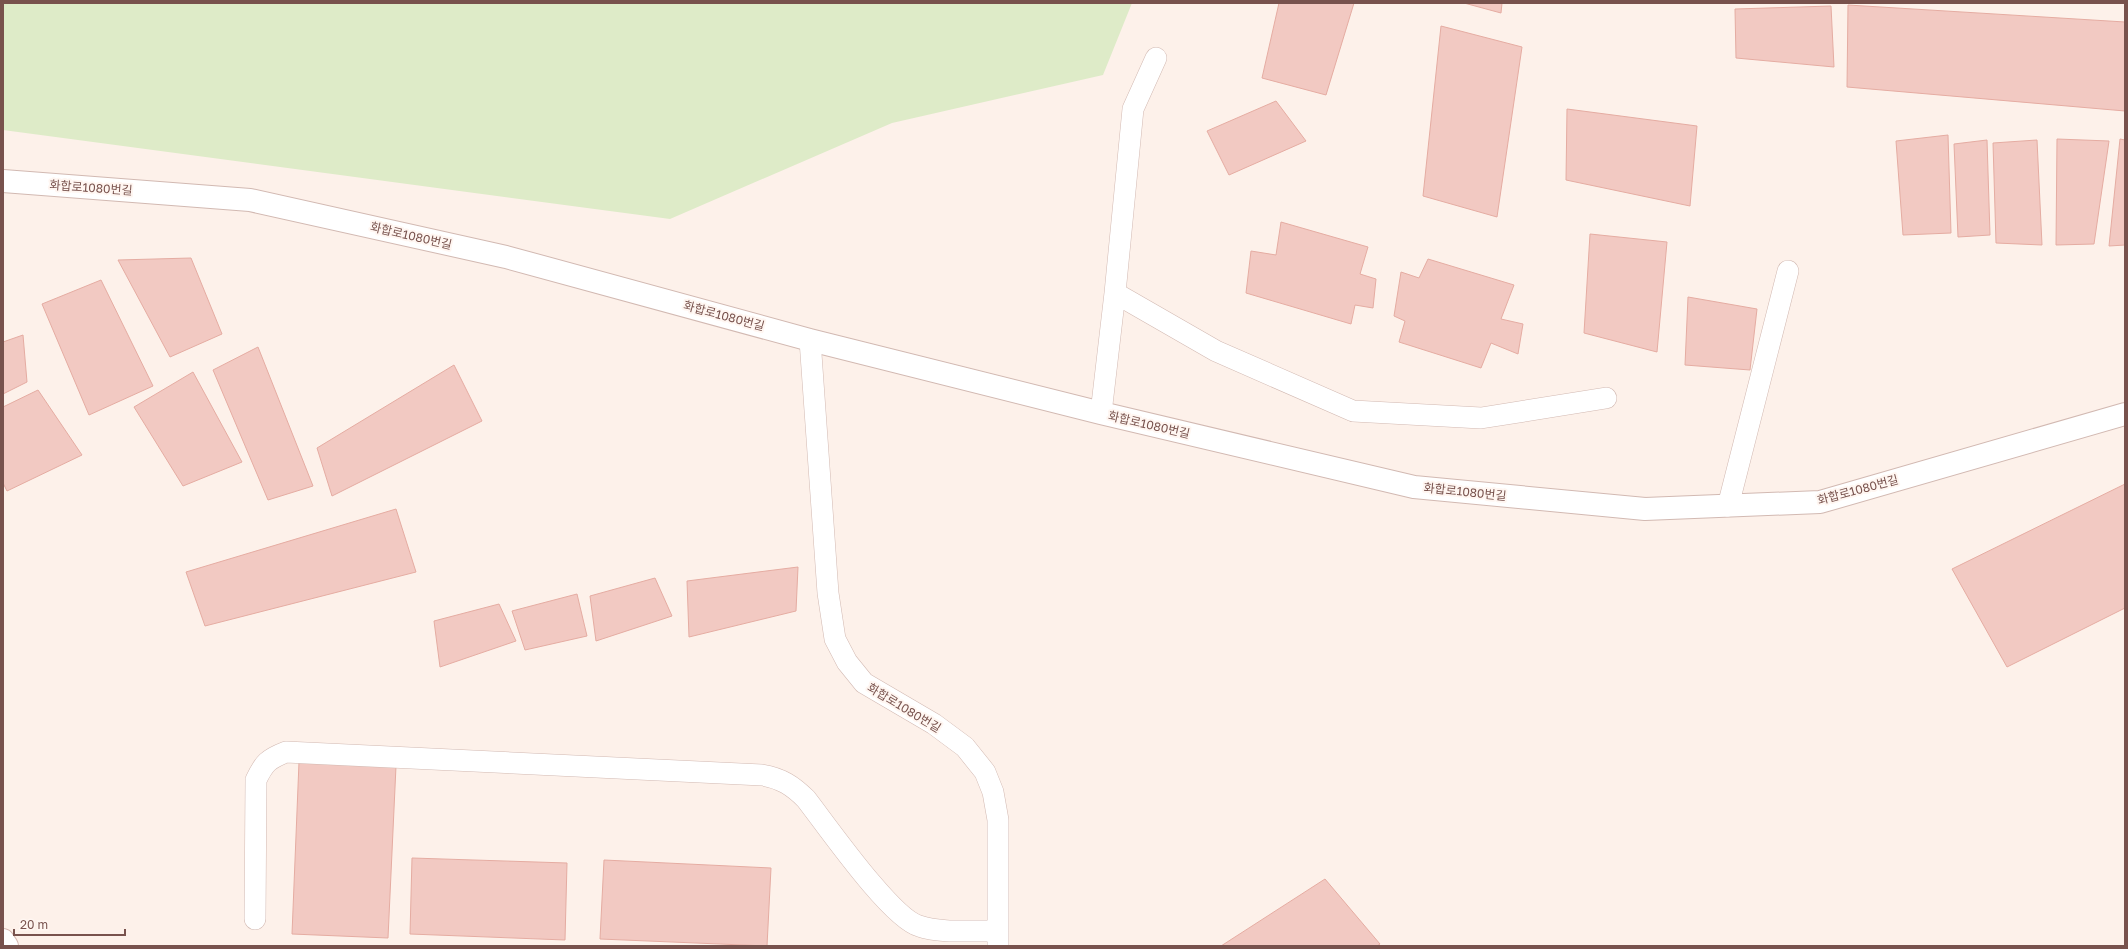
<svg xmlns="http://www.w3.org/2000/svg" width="2128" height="949" font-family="'Golos Text','Noto Sans KR',sans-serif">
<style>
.green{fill:#deebc8}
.building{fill:#f2c9c2;stroke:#e5aca2}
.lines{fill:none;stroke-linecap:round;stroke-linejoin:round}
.service-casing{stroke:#d2b9b2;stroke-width:22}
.tertiary-casing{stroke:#d2b9b2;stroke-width:24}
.secondary-casing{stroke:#d7b9b2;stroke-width:24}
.service{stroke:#fff;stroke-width:21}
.tertiary{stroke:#fff;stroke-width:22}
.secondary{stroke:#fff;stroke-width:22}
.labels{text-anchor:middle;stroke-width:4;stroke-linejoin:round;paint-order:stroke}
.street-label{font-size:12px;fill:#78524d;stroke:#fff6f1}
</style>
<rect width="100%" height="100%" fill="#fdf1ea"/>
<path class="green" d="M3 3H1132L1103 75 892 123 670 219 3 130Z"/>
<path class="building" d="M1279 3H1354L1326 95 1262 78Z
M1464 3H1502L1501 13Z
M1848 5 2125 22V111L1847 87Z
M1831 6 1834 67 1736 58 1735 9Z
M1441 26 1522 47 1497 217 1423 196Z
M1276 101 1306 141 1229 175 1207 131Z
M1567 109 1697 126 1690 206 1566 180Z
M1948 135 1951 233 1903 235 1896 141Z
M2057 139 2109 141 2094 244 2056 245Z
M2120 139 2125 140V245L2109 246Z
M1987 140 1990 235 1958 237 1954 144Z
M2037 140 2042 245 1996 243 1993 143Z
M1281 222 1368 247 1360 274 1376 279 1373 308 1355 305 1351 324 1246 293 1251 251 1276 255Z
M1590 234 1667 242 1657 352 1584 333Z
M191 258 222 334 170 357 118 260Z
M1428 259 1514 285 1501 319 1523 324 1518 354 1491 343 1481 368 1399 342 1405 321 1394 316 1401 272 1419 278Z
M101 280 153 386 89 415 42 304Z
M1688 297 1757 309 1750 370 1685 365Z
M23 335 27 382 3 394V342Z
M258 347 313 486 268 500 213 370Z
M454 365 482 421 332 496 317 448Z
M193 372 242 462 183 486 134 407Z
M38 390 82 455 7 491 3 483V407Z
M2125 484V608L2007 667 1952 569Z
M396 509 416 572 205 626 186 572Z
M798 567 796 611 689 637 687 581Z
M655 578 672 616 596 641 590 596Z
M577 594 587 636 525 650 512 611Z
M499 604 516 641 440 667 434 621Z
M299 762 396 766 388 938 292 934Z
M412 858 567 863 565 940 410 934Z
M604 860 771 868 767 946 600 939Z
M1325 879 1380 944 1377 946H1221Z"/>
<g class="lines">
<g class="service-casing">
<path id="service" d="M1115 293 1133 109 1156 58
M810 340 828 593 835 639 847 662 864 683 934 724 965 747 985 772 993 792 998 820V946
M1101 413 1115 293 1216 351 1353 411 1481 418 1606 398
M1728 506 1788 271
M255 919 256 780C264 763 268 759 286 752L762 775C781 778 793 786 806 799 827 826 891 918 919 926 943 934 973 930 998 931"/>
</g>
<g class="tertiary-casing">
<path id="tertiary" d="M3 181 250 200 506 257 810 340 1101 413 1414 487 1645 509 1820 502 2125 414"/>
</g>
<g class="secondary-casing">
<path id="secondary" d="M3 940 7 946"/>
</g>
<use href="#service" class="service"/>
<use href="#tertiary" class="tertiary"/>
<use href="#secondary" class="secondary"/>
</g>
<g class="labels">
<g class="street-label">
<text transform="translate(91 188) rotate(4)" y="4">화합로1080번길</text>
<text transform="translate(411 236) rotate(13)" y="4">화합로1080번길</text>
<text transform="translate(724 316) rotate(15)" y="4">화합로1080번길</text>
<text transform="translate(1149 425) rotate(13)" y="4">화합로1080번길</text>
<text transform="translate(1858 490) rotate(-15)" y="4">화합로1080번길</text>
<text transform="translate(1465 492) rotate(6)" y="4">화합로1080번길</text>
<text transform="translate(904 708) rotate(31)" y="4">화합로1080번길</text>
</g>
</g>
<rect width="2128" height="949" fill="none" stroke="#78524d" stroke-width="8"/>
<path d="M14 929v6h111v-6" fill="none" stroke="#78524d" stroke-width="2"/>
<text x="20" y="929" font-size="12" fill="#78524d" stroke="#fff6f1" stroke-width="3" paint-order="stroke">20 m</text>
</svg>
